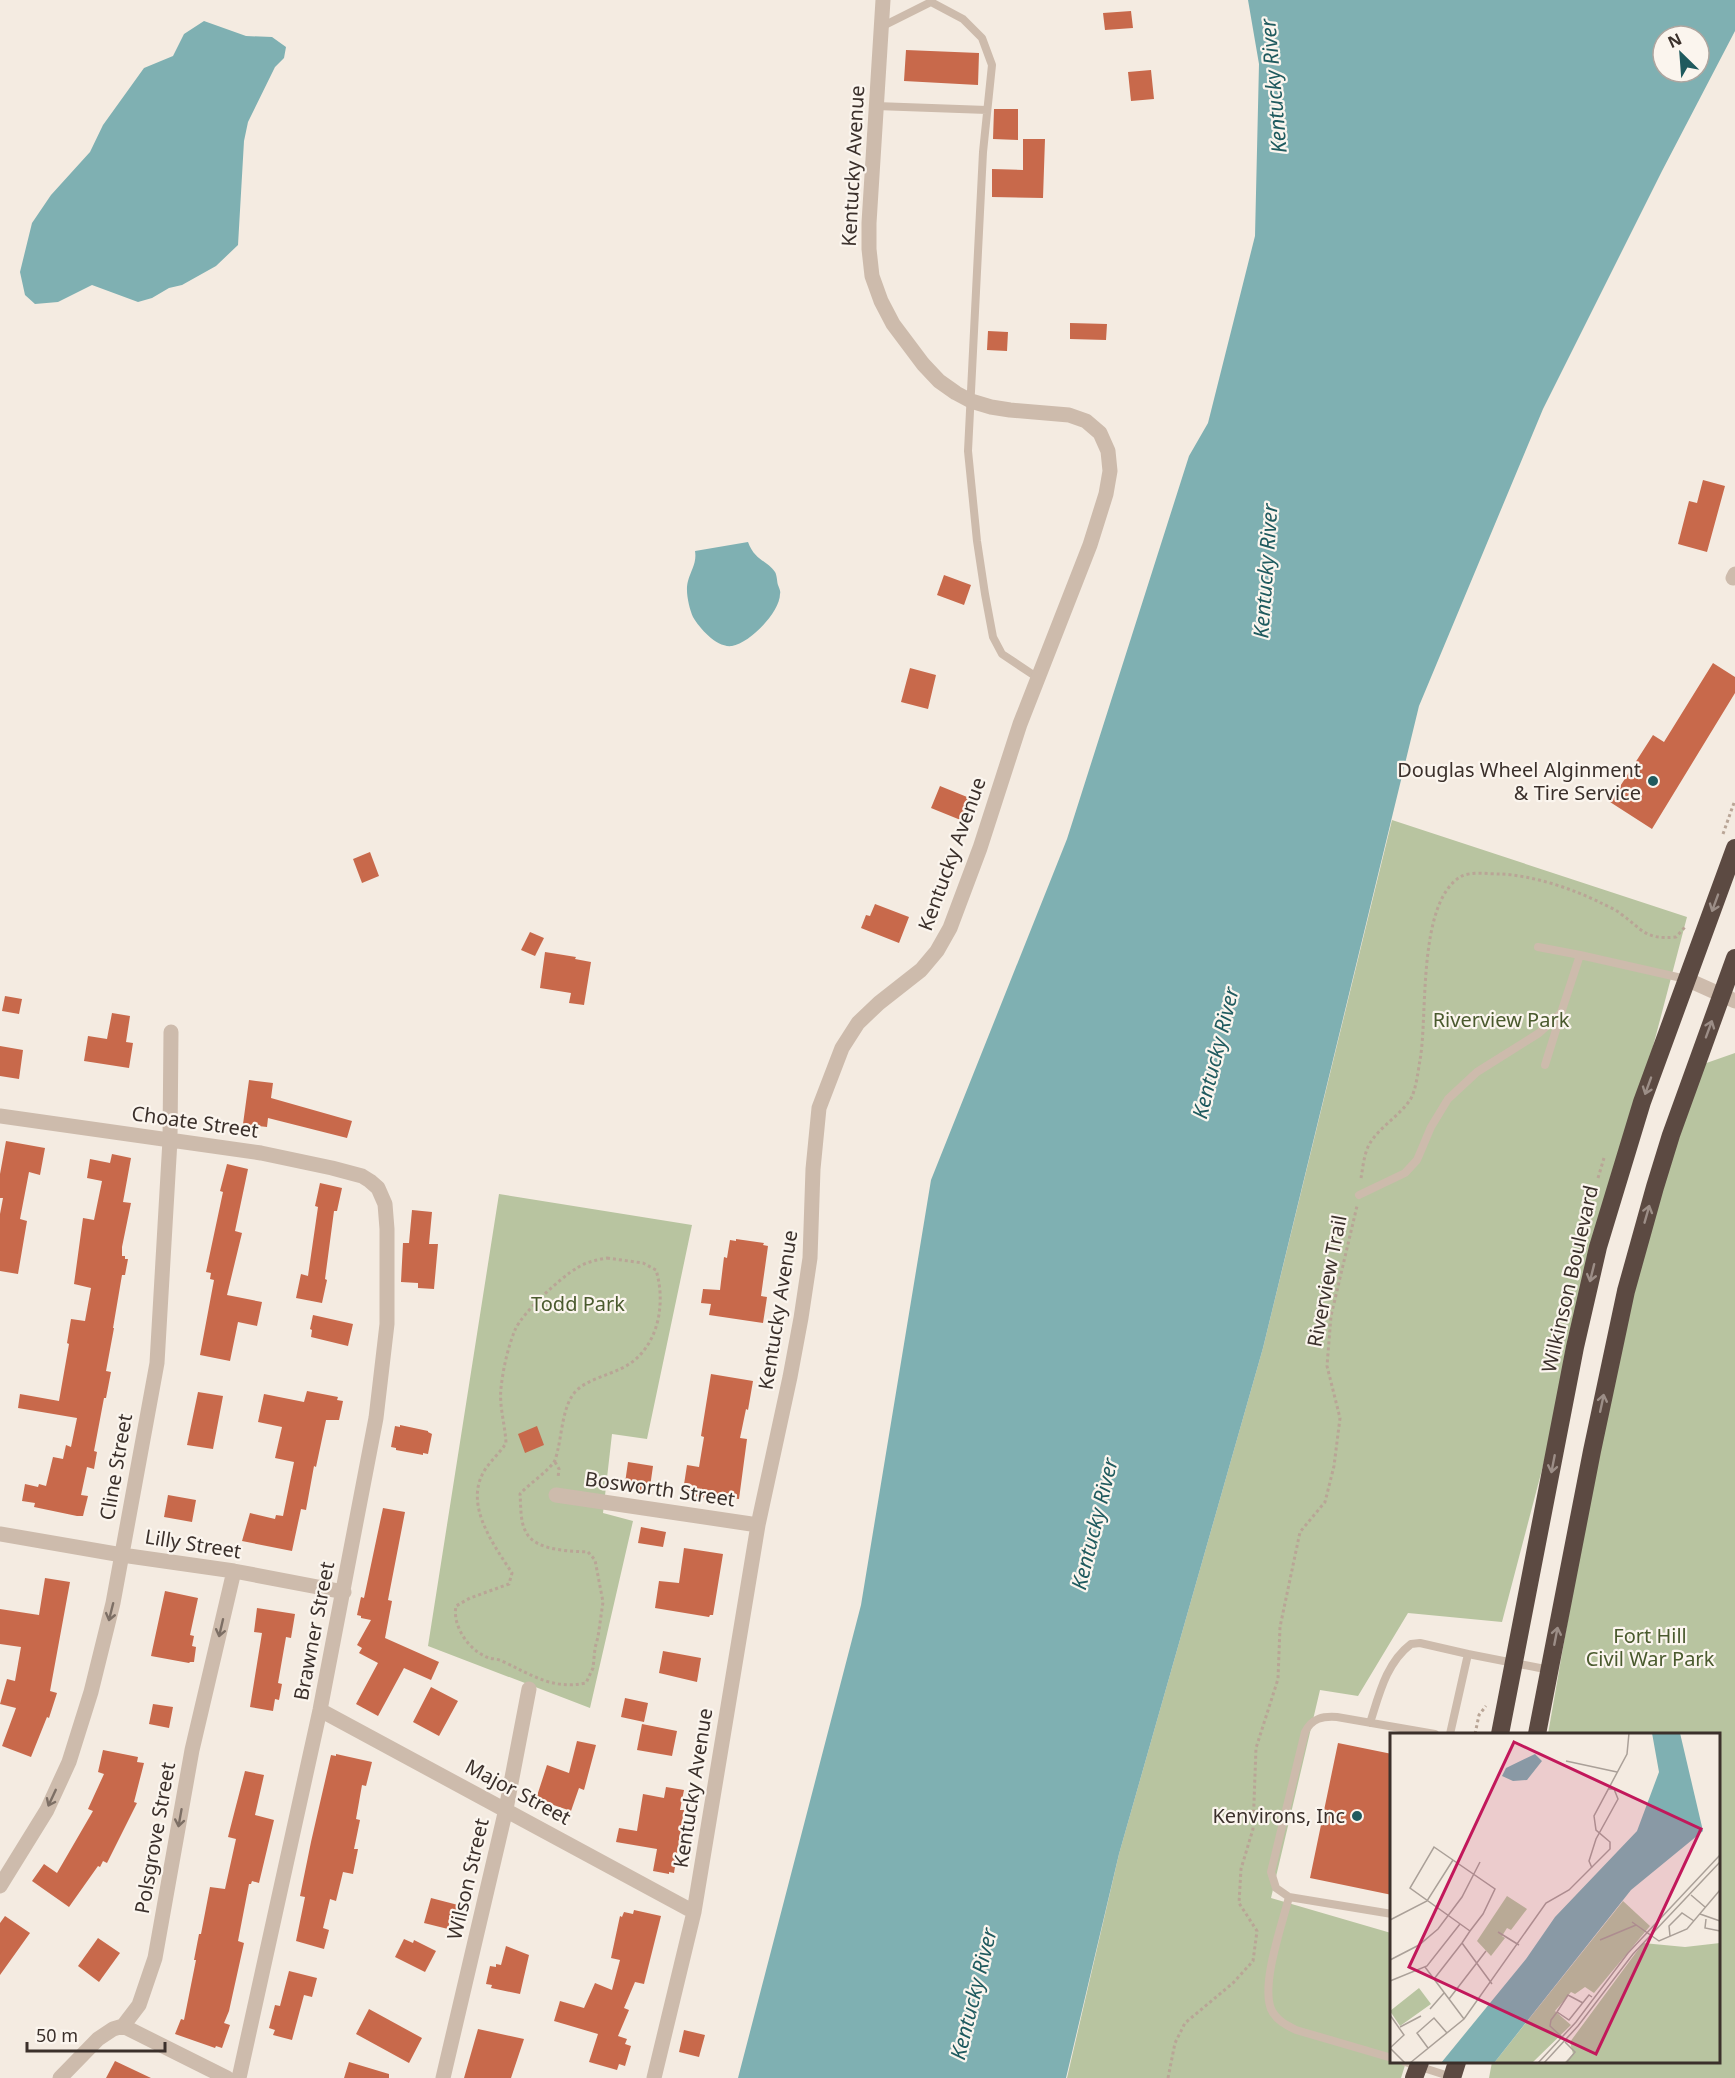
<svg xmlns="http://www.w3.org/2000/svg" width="1735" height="2078" font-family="'Noto Sans',sans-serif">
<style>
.green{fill:#b8c4a0}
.water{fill:#7fb0b2;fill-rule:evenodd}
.building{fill:#c8694b}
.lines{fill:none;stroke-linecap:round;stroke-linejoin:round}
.path{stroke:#b9a596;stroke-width:3;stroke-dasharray:3 3;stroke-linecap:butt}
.lane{stroke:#cdbbac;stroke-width:8}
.street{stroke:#cdbbac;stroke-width:15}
.highway{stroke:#5c4a42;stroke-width:18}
.oneway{stroke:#9c8e87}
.oneway2{stroke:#7d6f65}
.poi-dot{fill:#1f5a5e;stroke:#fbf5ee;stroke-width:2}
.labels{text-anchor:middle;stroke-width:4.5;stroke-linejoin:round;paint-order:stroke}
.street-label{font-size:20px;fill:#3b302b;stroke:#fbf5ee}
.poi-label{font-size:20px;fill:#3b302b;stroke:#fbf5ee;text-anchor:end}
.park-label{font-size:20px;fill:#4a5a2e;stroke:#fbf5ee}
.water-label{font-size:21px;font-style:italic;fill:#1f5a5e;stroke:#fbf5ee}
.inset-road{fill:none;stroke:#aaa098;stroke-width:1.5}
.view{fill:#c2185b;fill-opacity:0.15;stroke:#c2185b;stroke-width:3}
.inset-edge{fill:none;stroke:#3b302b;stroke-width:3}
</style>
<rect width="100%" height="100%" fill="#f4ebe1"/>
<path class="green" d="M1392 820 1687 917 1502 1622 1408 1613 1358 1696 1320 1690 1271 1898 1391 1933 1392 2062H1406L1401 2078H1067L1119 1854 1263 1348Z
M1735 1053V2078H1489L1492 2062H1718V1734H1548L1621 1314 1695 1067Z
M499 1194 692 1225 647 1439 612 1434 603 1513 633 1521 590 1708 428 1646Z"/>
<path class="water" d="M1248 0H1735V31L1662 171 1543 409 1419 706 1263 1348 1119 1854 1066 2078H738L861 1605 931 1180 1067 839 1189 456 1208 423 1255 236 1259 64ZM1663 36H1699V72H1663Z
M204 21 246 36 272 37 286 47 284 58 275 67 248 122 244 141 238 245 216 266 182 285 169 288 152 298 138 302 92 285 58 302 35 304 25 295 20 272 32 223 51 195 90 152 103 125 144 68 173 56 184 34Z
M748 542C755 561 767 560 775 572 777 575 777 582 778 585 779 588 781 591 780 594 780 612 750 643 732 646 717 648 700 629 693 617 689 608 685 591 688 581 691 570 697 563 695 551Z"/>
<path class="building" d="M1131 11 1133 28 1105 30 1103 13Z
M906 50 979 53 978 85 904 81Z
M1151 70 1154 99 1131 101 1128 72Z
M994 109H1018V140L993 139Z
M1023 139H1045L1043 198 992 197V169L1023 170Z
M1070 323 1107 324 1106 340 1070 339Z
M988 331 1008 332 1007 351 987 350Z
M1703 480 1725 486 1707 552 1678 544 1689 501 1697 503Z
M944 575 971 585 964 605 937 595Z
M1713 663 1735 677V693L1652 829 1610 802 1653 735 1664 742Z
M910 668 936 675 928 709 901 702Z
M940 786 972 799 963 821 931 808Z
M370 852 379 876 362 883 353 859Z
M875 904 909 917 899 943 861 928 866 915 870 916Z
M530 932 544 938 535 956 521 950Z
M545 952 576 957 575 959 591 962 584 1005 569 1003 571 993 540 988Z
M5 996 22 999 19 1014 2 1011Z
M112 1013 130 1016 126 1042 133 1043 129 1068 84 1061 88 1036 107 1039Z
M0 1046 23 1050 19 1079 0 1076Z
M249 1080 273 1083 271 1098 352 1121 347 1138 268 1118 267 1127 243 1124Z
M6 1141 45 1148 40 1175 29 1172 20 1219 27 1221 18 1274 0 1271V1214L3 1198H0V1174Z
M112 1154 131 1158 123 1202 131 1203 122 1247V1256H125V1259H128L125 1275H122L113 1328H114L106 1371 111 1372 106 1398H104L94 1451 97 1452 94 1469 87 1467 81 1495 88 1496 83 1516H77L34 1507 35 1503 22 1501 25 1484 38 1487 39 1484 46 1486 53 1457 63 1459 66 1445 71 1447 77 1418 18 1408 20 1394 59 1401 69 1344 67 1343 71 1319 85 1321 91 1288 74 1284 83 1218 94 1220 102 1181 87 1178 90 1159 110 1163Z
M227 1164 248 1169 235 1231 242 1233 227 1295 262 1302 257 1326 238 1322 230 1361 200 1355 214 1280 210 1279 211 1273 206 1272 223 1192 220 1191Z
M320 1183 342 1188 337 1211H334L325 1279 327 1280 322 1303 296 1298 301 1274 308 1276 318 1207 315 1206Z
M412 1210 432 1212 429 1244H438L434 1289 418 1288V1283L401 1282 403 1243H409Z
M736 1239 764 1243 763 1245 768 1246 761 1296 767 1297 763 1323 709 1315 711 1304 701 1303 703 1289 720 1290 724 1257 727 1258 730 1240 736 1241Z
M313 1315 353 1324 348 1346 311 1337 312 1330 310 1329Z
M711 1374 753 1381 748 1410 746 1409 740 1438 747 1439 739 1499 728 1498 727 1501 694 1496 695 1493 683 1491 687 1465 699 1467 704 1437 701 1436Z
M307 1391 338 1397 337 1400 343 1401 339 1420H326L316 1467 314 1466 306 1510 301 1509 292 1551 242 1541 250 1513 275 1519 276 1515 283 1516 294 1462 275 1458 282 1427 258 1422 264 1394 304 1402Z
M198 1392 223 1396 213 1449 187 1445Z
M400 1425 428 1431V1432L432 1434 428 1454 423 1453V1455L396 1450V1448L391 1447 395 1426 400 1427Z
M537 1426 544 1445 525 1453 518 1434Z
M628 1462 653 1466 650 1487 646 1486 645 1491 629 1489 630 1484 625 1483Z
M168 1495 196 1500 192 1522 164 1517Z
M383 1508 405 1512 388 1600 392 1601 385 1638 439 1662 431 1680 404 1668 378 1716 356 1704 378 1663 359 1653 362 1648 357 1645 371 1620 361 1618V1616L357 1615 361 1597 364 1598Z
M641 1527 666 1532 663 1547 638 1543Z
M684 1548 723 1554 713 1615H710L709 1617 655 1608 659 1581 679 1583Z
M45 1578 70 1582 50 1691 57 1693 49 1718 47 1717 31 1757 2 1746 16 1708 0 1704 7 1679 15 1681 21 1647 0 1644V1609L39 1615Z
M165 1591 198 1598 190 1635 194 1636 192 1646 196 1647 194 1662H190L189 1663 151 1656Z
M257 1608 295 1614 291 1638 286 1637 278 1683 282 1684 279 1700 275 1699 273 1711 250 1707 262 1633 254 1632Z
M663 1651 701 1658 697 1682 659 1673Z
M431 1687 458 1701 439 1736 413 1722Z
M625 1698 648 1703 644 1722 621 1717Z
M153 1704 173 1707 169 1728 149 1724Z
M642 1724 677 1731 672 1756 637 1750Z
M577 1741 596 1745 584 1790 579 1788 571 1811 536 1799 547 1765 569 1773Z
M1338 1743 1392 1754V1895L1310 1878Z
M103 1750 138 1757 137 1762 144 1763 134 1802 137 1803 107 1863 103 1861 100 1867 98 1866 69 1907 32 1881 44 1864 57 1873 93 1811 88 1809 104 1774 98 1772Z
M336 1754 372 1762 366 1786 362 1785 356 1819 360 1820 354 1849H358L353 1874 343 1872 336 1901 330 1899 323 1928 329 1930 324 1949 296 1941 305 1897 300 1896 311 1842 331 1755 336 1756Z
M245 1771 264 1775 255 1815 274 1820 259 1883 252 1881 251 1884H249L238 1941 244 1943 229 2011 224 2023 230 2025 222 2048 216 2046 215 2048 175 2034 181 2019 184 2020 196 1960H194L199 1934H201L210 1887 225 1889 236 1839 228 1837Z
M666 1787 684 1790 680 1810H684L674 1873 669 1872V1874L653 1871 657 1849 616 1842 619 1828 637 1831 643 1794 664 1798Z
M431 1898 458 1905 454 1922 450 1920 448 1929 424 1923Z
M634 1910 661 1916 644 1984 635 1982 624 2008 629 2010 618 2036 627 2039 625 2044 631 2046 625 2066 619 2064 617 2070 589 2062 598 2034 554 2021 560 2001 584 2008 595 1983 612 1990 620 1960 611 1958 620 1916 622 1917 624 1912 633 1914Z
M5 1916 30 1933 0 1975V1923Z
M98 1938 120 1953 99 1982 78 1966Z
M404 1939 413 1943 414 1940 436 1951 425 1972 395 1957Z
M506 1946 529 1955 520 1994 491 1988 492 1985 486 1984 490 1966 496 1967V1964L501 1965Z
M289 1971 317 1978 312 1997 304 1995 292 2040 273 2035 275 2030 269 2028 275 2005 280 2006Z
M369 2009 422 2038 409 2063 356 2034Z
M478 2029 524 2039 511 2078H464Z
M684 2030 705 2035 699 2057 679 2052Z
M115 2061 151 2078H106Z
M349 2062 389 2074V2078H344Z"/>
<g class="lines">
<path class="path" d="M1723 834 1735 800
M1361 1178C1363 1167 1364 1153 1370 1143 1380 1127 1399 1116 1410 1100 1416 1091 1418 1071 1420 1060 1428 1017 1417 904 1460 877 1470 871 1488 874 1500 874 1531 875 1574 889 1601 903 1607 906 1615 909 1621 914 1643 930 1645 940 1676 937L1686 926
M1598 1178 1604 1158
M607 1258 643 1263 656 1270C667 1306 657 1353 620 1369 606 1376 586 1380 575 1392 563 1406 562 1432 558 1449 557 1453 556 1459 554 1462 545 1474 530 1483 520 1494 521 1506 520 1522 526 1532 535 1551 570 1551 588 1552L595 1560 603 1602 598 1637 595 1648 593 1668 586 1683C552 1690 532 1675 502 1661 498 1659 493 1659 489 1658 469 1651 452 1626 456 1606L470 1598 509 1584 512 1573C494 1545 465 1507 483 1473 489 1462 500 1453 506 1443 505 1424 499 1406 501 1388 503 1369 508 1347 515 1330 522 1313 561 1277 577 1268 586 1262 596 1260 607 1258Z
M555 1462 559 1469 558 1478
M1475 1734 1479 1715 1486 1706
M1168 2078 1175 2043 1185 2023 1233 1983 1253 1961 1257 1931 1239 1903 1241 1869 1253 1829 1256 1748 1278 1679 1280 1627 1300 1532 1325 1502 1334 1466 1340 1418 1327 1366 1331 1316 1357 1206"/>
<path class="lane" d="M881 27 931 2 963 19 982 38 992 65 983 152 968 451 977 541 985 594 993 637 1002 654 1038 678
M876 106 987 110
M1538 947 1580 955 1686 979
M1545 1065 1561 1014
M1359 1195 1405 1173 1417 1160 1431 1127 1448 1099 1477 1072 1539 1033 1561 1013 1580 955
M1370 1723C1379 1695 1386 1663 1411 1644L1420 1643 1468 1654
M1450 1734 1468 1654 1550 1670
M1289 1897 1276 1888 1271 1872 1305 1732C1312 1718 1323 1716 1337 1717L1435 1734
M1392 1914 1289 1897C1282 1925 1261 1983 1271 2009 1276 2020 1286 2025 1296 2030L1392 2058
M1405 2062 1452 2077"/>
<path class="street" d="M1733 578 1735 574
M1686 979 1735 1001
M0 1116 261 1153 332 1168 362 1176 370 1181 378 1188 385 1204 387 1229V1324L376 1418 320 1710 239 2078
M556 1495 758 1525
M0 1534 122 1555 234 1571 344 1592
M320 1710 694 1912
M0 1886 47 1810 69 1762 91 1692 113 1603 157 1363 170 1140 171 1032
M123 2026 227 2078
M60 2078 98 2039 113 2029 123 2026 139 2005 155 1958 192 1750 234 1571
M443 2078 506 1809 529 1689
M654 2078 694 1912 758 1525 790 1377 801 1318 810 1258 813 1169 819 1108 842 1048 858 1023 879 1003 921 970 937 951 950 928 980 848 1020 724 1090 545 1106 494 1110 471 1108 451 1100 433 1086 421 1069 415 1010 410 991 407 971 401 956 393 939 381 923 364 893 324 881 301 872 276 869 249V223L883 0"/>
<path class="highway" d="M1500 1734 1575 1347 1598 1247 1642 1102 1735 848
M1537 1734 1592 1451 1626 1291 1655 1187 1671 1135 1735 958
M1414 2078 1420 2062
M1452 2078 1457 2062"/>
</g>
<defs><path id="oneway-shaft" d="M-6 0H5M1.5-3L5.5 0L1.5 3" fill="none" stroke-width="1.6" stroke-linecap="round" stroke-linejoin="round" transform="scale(1.5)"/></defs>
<g class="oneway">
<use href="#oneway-shaft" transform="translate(1715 903) rotate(110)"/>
<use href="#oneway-shaft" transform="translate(1709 1029) rotate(-70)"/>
<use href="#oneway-shaft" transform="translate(1648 1086) rotate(110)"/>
<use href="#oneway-shaft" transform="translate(1647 1214) rotate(-74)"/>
<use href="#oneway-shaft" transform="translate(1592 1273) rotate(104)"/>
<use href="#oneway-shaft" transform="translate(1602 1403) rotate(-78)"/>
<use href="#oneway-shaft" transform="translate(1553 1464) rotate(101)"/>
<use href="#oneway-shaft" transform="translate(1556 1636) rotate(-79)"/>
</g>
<g class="oneway2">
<use href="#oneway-shaft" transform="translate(111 1612) rotate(104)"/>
<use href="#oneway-shaft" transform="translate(221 1628) rotate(103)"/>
<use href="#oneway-shaft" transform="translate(52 1798) rotate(115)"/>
<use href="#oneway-shaft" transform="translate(180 1818) rotate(100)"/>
</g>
<g class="poi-dot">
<circle cx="1653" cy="781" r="6"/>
<circle cx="1357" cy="1816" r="6"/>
</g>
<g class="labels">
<g class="street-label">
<text transform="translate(853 166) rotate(-87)" y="7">Kentucky Avenue</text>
<text transform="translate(952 854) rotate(-70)" y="7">Kentucky Avenue</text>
<text transform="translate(195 1122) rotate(8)" y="7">Choate Street</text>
<text transform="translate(1570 1279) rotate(-77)" y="7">Wilkinson Boulevard</text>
<text transform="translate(1327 1281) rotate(-79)" y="7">Riverview Trail</text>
<text transform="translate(778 1310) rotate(-81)" y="7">Kentucky Avenue</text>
<text transform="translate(116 1467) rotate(-80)" y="7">Cline Street</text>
<text transform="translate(660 1489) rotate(8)" y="7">Bosworth Street</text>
<text transform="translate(193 1544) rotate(9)" y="7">Lilly Street</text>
<text transform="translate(314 1631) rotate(-79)" y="7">Brawner Street</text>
<text transform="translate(693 1788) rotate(-81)" y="7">Kentucky Avenue</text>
<text transform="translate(518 1792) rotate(28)" y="7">Major Street</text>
<text transform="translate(155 1838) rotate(-80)" y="7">Polsgrove Street</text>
<text transform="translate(468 1879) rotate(-77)" y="7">Wilson Street</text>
</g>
<g class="poi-label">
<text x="1641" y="777">Douglas Wheel Alginment<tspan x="1641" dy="23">&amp; Tire Service</tspan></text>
<text x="1345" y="1823">Kenvirons, Inc</text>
</g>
<g class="park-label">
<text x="1501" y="1027">Riverview Park</text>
<text x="578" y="1311">Todd Park</text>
<text x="1650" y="1643">Fort Hill<tspan x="1650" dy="23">Civil War Park</tspan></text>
</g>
<g class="water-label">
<text transform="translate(1274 86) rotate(-95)" y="7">Kentucky River</text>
<text transform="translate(1266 571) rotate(-86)" y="7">Kentucky River</text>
<text transform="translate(1216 1053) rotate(-76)" y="7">Kentucky River</text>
<text transform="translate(1095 1524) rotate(-76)" y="7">Kentucky River</text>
<text transform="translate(974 1994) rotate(-76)" y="7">Kentucky River</text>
</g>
</g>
<g transform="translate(1390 1733)">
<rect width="330" height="330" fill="#f4ebe1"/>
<path d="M117 163 137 176 121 197 117 195 112 203 115 205 101 223 87 208ZM233 168 260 193 204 260 195 254 185 261 181 259 165 278 181 292 142 330H104ZM253 210 295 214 330 210V330H174L183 321 180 309ZM29 255 41 271 10 293 0 278Z" fill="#b8c4a0"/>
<path d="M262 0H290L313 98 241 157 104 330H51L136 226 165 184 247 98 269 39ZM145 21 152 28 137 47 123 48 112 43 116 35Z" fill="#7fb0b2"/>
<path class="inset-road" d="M176 28 227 39M202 135 199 128 206 106 228 66 224 56H218M301 162 315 174M310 181 330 188M316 186 315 195 330 198M0 187 37 168 63 127M242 189 269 208 297 196 330 157M108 199 129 212M280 203 279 193 292 180 304 188M210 207 246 192M72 210 102 251M0 227 29 212 48 196 72 164 90 129M35 234 74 286M44 246 72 210 80 198 93 181 105 156 44 114 20 155 80 198M0 248 37 233 70 191M59 266 96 218M40 276 54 260M167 279 178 262 193 270M0 282 14 302 0 315M10 294 31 283M172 304 160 293 161 287 167 279 179 287 199 262 202 264M175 309 185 319 176 330M0 315 15 330M38 315 27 300 44 285 57 300M20 330 74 286 156 170 179 157 220 116V109L206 97 204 83 237 21 239 0M148 330 186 289 238 220 330 122M154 330 188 293 243 221 330 129"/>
<path class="view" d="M124 9 311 96 206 321 19 234Z"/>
<rect width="330" height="330" class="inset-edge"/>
</g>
<g transform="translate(1681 54) rotate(335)"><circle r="28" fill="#fbf5ee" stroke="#aea6a0" stroke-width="1.5"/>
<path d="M0-4.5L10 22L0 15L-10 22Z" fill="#1f5a5e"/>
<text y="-9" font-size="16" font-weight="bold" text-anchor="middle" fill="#3b302b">N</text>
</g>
<path d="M27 2042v9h138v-9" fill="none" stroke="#3b302b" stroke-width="3"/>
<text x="36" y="2042" font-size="18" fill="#3b302b" stroke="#fbf5ee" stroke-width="4.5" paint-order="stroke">50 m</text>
</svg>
